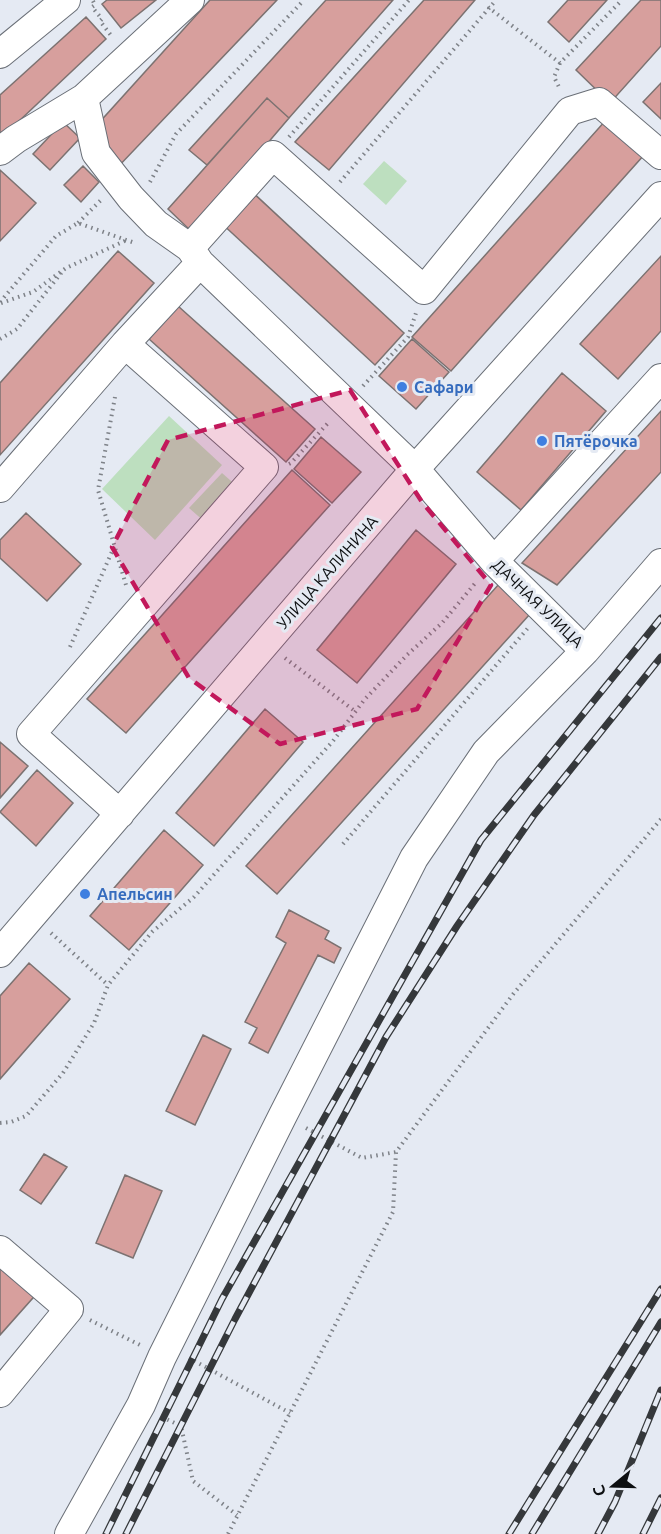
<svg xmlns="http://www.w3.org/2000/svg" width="661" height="1534" font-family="Ubuntu,sans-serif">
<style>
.green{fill:#bddfbf}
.building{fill:#d79f9d;stroke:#7c7271;stroke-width:1.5}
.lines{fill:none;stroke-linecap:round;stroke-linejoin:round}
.minor-casing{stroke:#6a6f77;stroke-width:30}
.path{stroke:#7e8288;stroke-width:4;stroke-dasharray:1.5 4.5;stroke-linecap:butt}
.minor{stroke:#fff;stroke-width:28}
.rail-casing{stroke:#35383b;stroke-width:7}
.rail{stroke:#e5eaf3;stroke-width:4.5;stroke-dasharray:14;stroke-linecap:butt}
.marked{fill:#c2185b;fill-opacity:0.2;stroke:#c2185b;stroke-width:4.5;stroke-dasharray:12 8;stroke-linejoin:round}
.shop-dot{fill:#3f7fe0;stroke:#e5eaf3;stroke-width:2}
.labels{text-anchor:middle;stroke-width:6;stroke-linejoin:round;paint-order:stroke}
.shop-label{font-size:16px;font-weight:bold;fill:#366cbe;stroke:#e5eaf3;text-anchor:start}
.street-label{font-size:16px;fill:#0d0f11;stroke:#e5eaf3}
</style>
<rect width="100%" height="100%" fill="#e5eaf3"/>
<path class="green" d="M384 161 407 181 386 205 363 184Z
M169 416 222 465 155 540 102 489Z
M222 473 239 488 206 523 189 508Z"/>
<path class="building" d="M107 0H156L121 28 102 4Z
M210 0H277L116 169 97 125Z
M326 0H393L289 118 267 98 207 165 189 150Z
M424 0H475L329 170 295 142Z
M568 0H607L569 42 548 22Z
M641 0H661V46L610 103 576 70Z
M86 17 106 39 0 139V95Z
M661 83V119L643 102Z
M267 98 289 118 192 232 168 209Z
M606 120 644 155 451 371 412 337Z
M63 122 80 138 50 170 33 154Z
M83 166 99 182 81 202 64 185Z
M0 170 36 203 0 241Z
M249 189 404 333 375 365 219 221Z
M118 251 154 283 0 455V383Z
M661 256V331L618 379 580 344Z
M178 306 315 429 286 462 149 339Z
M412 339 449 372 416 409 379 376Z
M562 373 606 411 521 510 477 472Z
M661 411V472L557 585 522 563Z
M321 437 361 472 332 503 294 469Z
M292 470 330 505 126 733 87 699Z
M26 513 81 564 47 601 0 558V540Z
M416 530 456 564 357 683 317 650Z
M499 584 530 614 277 894 246 866Z
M265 709 303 742 214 846 176 813Z
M0 742 28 766 0 798Z
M37 770 73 803 36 846 0 812Z
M164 830 203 865 129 950 90 916Z
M289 910 329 931 325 939 341 948 334 963 318 955 268 1053 249 1043 257 1028 245 1022 286 943 276 937Z
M29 963 70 999 0 1079V996Z
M203 1035 231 1049 195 1125 166 1111Z
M44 1154 67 1167 41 1204 20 1190Z
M125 1175 162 1191 133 1258 96 1243Z
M0 1257 40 1290 0 1335Z"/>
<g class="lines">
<g class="minor-casing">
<path id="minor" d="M190 0 84 98 96 153 131 198 156 224 190 248 200 263 415 469 494 561 585 651 661 563
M0 54 66 0
M0 151 16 139 84 98
M190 248 273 155 424 290 570 111 599 102 661 155
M0 488 125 344
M494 561 661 378
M120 814 31 734 264 467 125 344 200 263
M0 953 415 469 661 196
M0 1250 69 1309 0 1393
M69 1534 141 1405 162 1357 282 1117 414 858 486 752 585 651"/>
</g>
<path class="path" d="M93 1 95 5 92 7 102 19 100 21 113 38
M488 7 560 63 622 0
M560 63 554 77 560 89
M289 137 409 0
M150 182 176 134 304 0
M340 182 496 0
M78 223 101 200
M0 302 56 236 78 223 135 243
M1 303 33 292 66 268 129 239
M0 339 17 329 62 272
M363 386 408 337 416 313
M115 397 98 490 126 585
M289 464 291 463 329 422
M70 647 114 547
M285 658 356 712
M343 844 528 628
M51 933 108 985
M0 1123 11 1122 26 1116 63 1073 94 1023 108 985 152 932 194 897 333 741 365 699 407 655 442 623 477 581
M306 1128 362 1158 396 1152
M90 1320 140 1345
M189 1358 290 1413
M162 1417 181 1426 193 1481 237 1515
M228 1534 393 1212 396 1152 514 993 661 819"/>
<use href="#minor" class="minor"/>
<g class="rail-casing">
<path id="rail" d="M106 1534 222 1299 481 840 661 618
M126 1534 235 1319 386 1037 457 926 534 815 661 657
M509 1534 661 1289
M532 1534 661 1322
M598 1534 615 1502 661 1390
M643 1534 661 1498"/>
</g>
<use href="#rail" class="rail"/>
</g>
<path class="marked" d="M350 390 422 502 491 585 417 709 280 744 189 678 112 547 168 440Z"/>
<g class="shop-dot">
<circle cx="402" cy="387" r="6"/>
<circle cx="542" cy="441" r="6"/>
<circle cx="85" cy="894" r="6"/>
</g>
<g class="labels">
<g class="shop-label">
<text x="414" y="393">Сафари</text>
<text x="554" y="447">Пятёрочка</text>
<text x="97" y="900">Апельсин</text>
</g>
<g class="street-label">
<text transform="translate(327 572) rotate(-49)" y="6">УЛИЦА КАЛИНИНА</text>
<text transform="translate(538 603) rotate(44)" y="6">ДАЧНАЯ УЛИЦА</text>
</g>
</g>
<g transform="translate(613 1486) rotate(251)" stroke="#e5eaf3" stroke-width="4.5" paint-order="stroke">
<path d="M0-4.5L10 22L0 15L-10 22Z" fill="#0d0f11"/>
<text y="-9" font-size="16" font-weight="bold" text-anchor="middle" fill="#0d0f11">С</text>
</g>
</svg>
